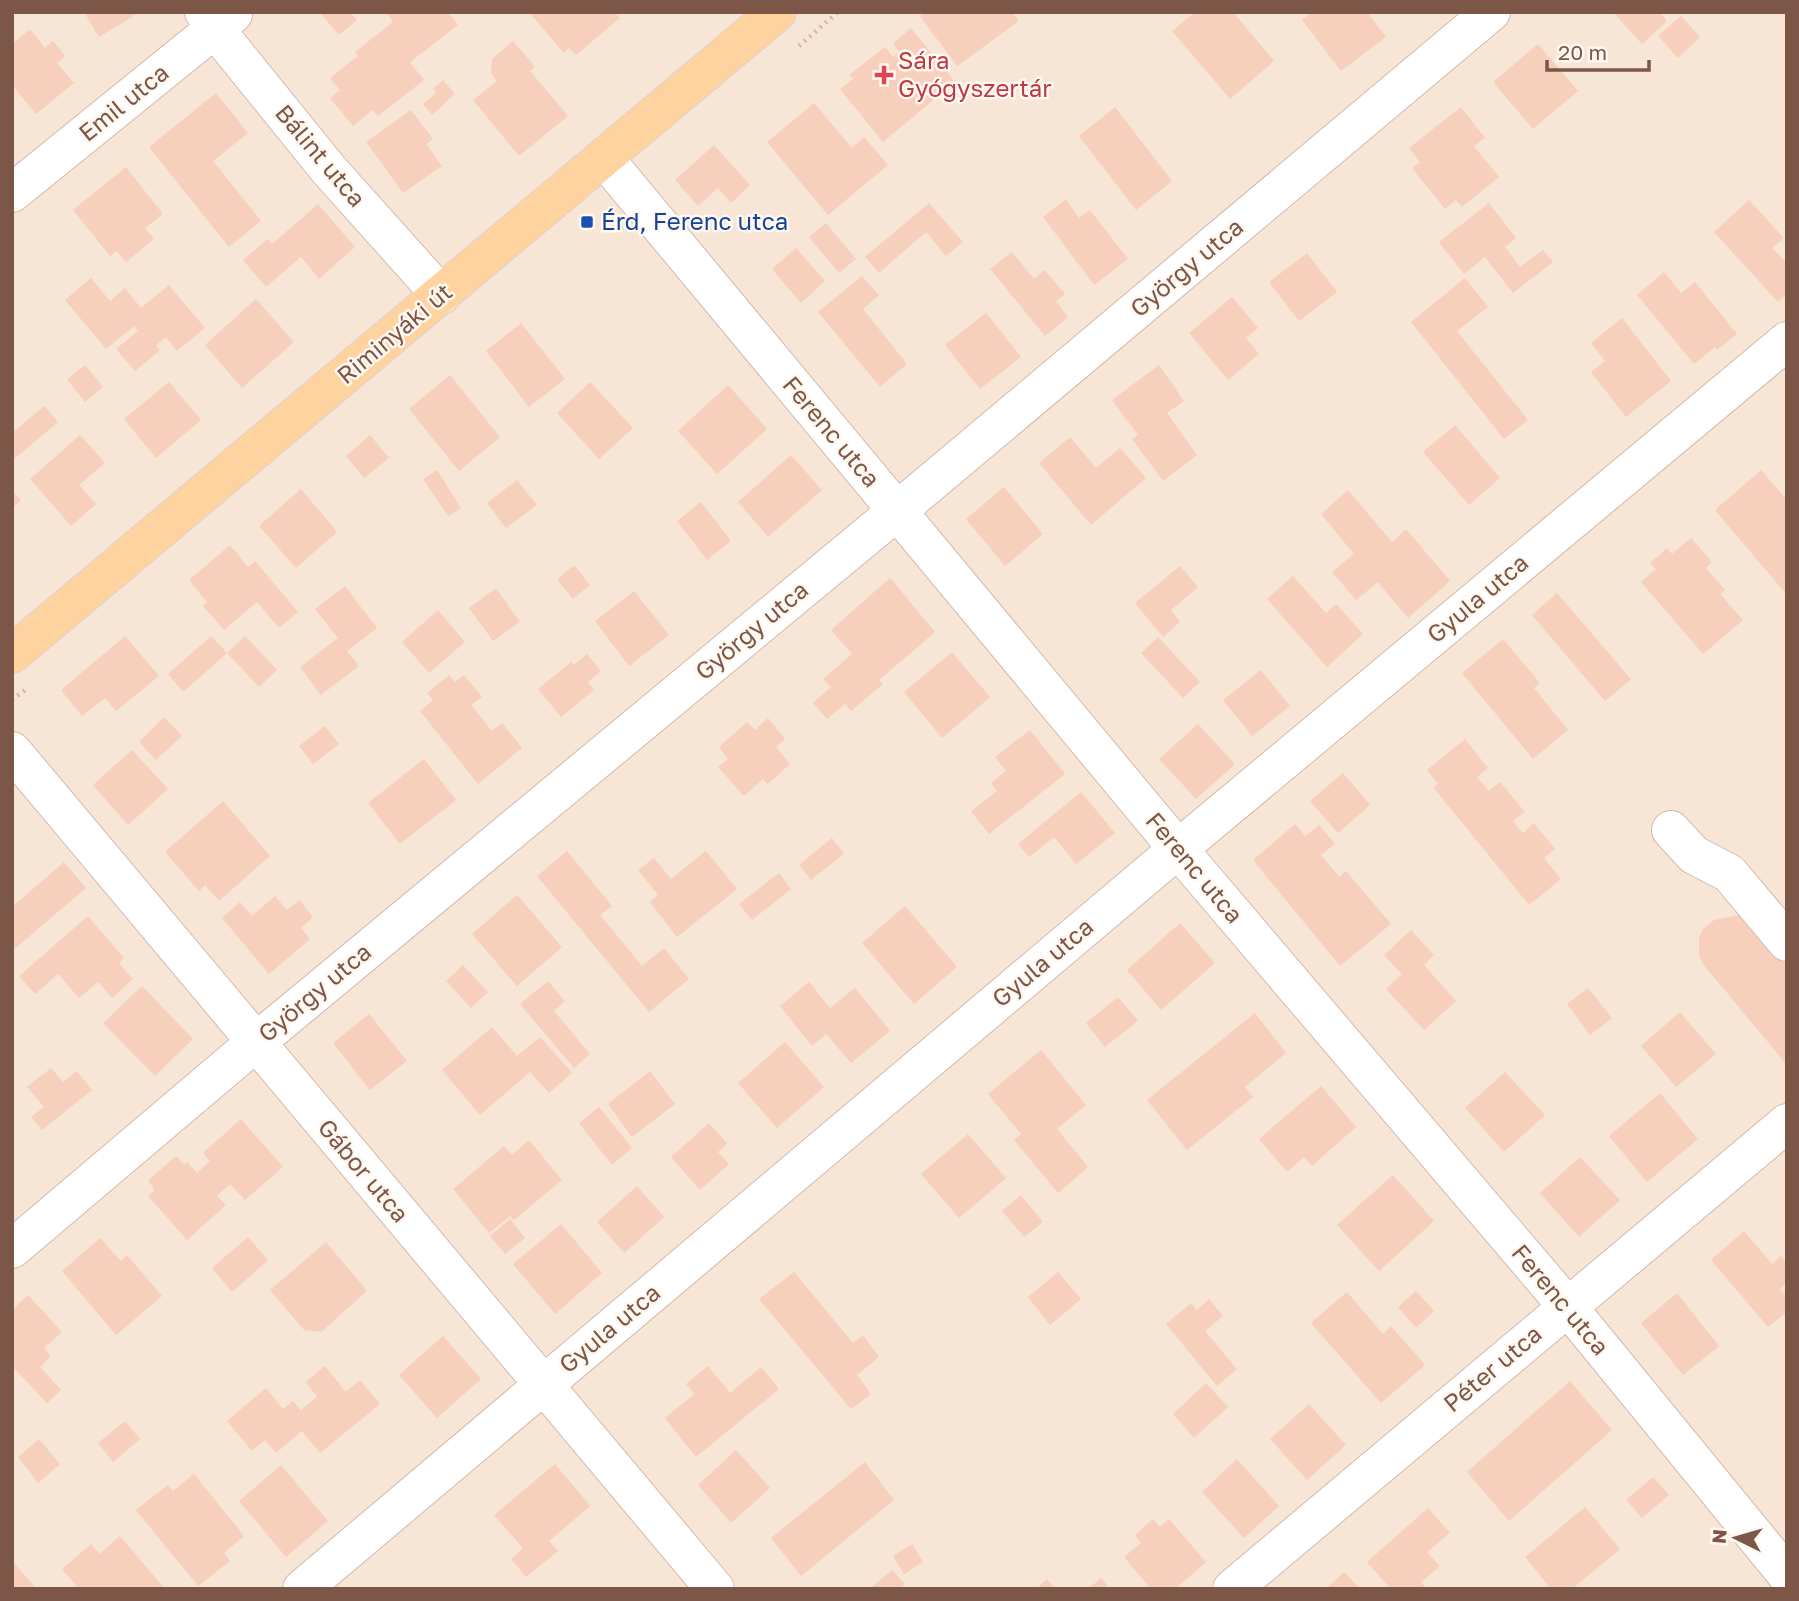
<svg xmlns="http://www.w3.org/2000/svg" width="1799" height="1601" font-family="'Golos Text',sans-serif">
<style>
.residential{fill:#f7e5d6}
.building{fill:#f7cfbd}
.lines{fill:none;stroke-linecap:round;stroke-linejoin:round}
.minor-casing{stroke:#d3baac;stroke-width:40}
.major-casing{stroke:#ddd3cf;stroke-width:40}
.path{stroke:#ddb29f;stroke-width:4.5;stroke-dasharray:2 5;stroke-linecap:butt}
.minor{stroke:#fff;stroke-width:38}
.major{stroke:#ffd39f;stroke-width:38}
.health-dot{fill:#e0444e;stroke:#fff8f1;stroke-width:2.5}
.transit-dot{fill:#1a4fb4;stroke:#fff8f1;stroke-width:2.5}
.labels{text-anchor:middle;stroke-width:5;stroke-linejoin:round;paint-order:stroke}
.health-label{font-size:24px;fill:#be3a42;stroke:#fff8f1;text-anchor:start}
.street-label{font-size:24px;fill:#7c5748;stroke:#fff8f1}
.transit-label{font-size:24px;fill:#164399;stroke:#fff8f1;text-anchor:start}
</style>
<rect width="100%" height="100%" fill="#fef4e8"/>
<path class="residential" d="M12 12H1787V1589H12Z"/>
<path class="building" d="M84 12H140L99 37Z
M319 12H350L357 20 339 35Z
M386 12H448L458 25 410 62 424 80 378 116 373 110 353 126 330 98 340 90 330 78 358 56 355 52 393 22Z
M529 12H614L620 18 576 55 569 48 564 53Z
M924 12H1012L1019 21 957 66 920 16Z
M1195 12H1215L1217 14 1219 12H1233L1274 61 1230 99 1172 31Z
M1312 12H1367L1386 37 1341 71 1302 20Z
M1613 12H1659L1667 21 1642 44Z
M1681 16 1700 37 1678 58 1658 36Z
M911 28 955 82 883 142 840 89 853 79 849 75 885 47 893 57 899 52 893 44Z
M30 29 45 48 53 41 65 56 57 63 74 83 36 114 12 85V44Z
M513 41 535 67 530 71 568 116 519 156 473 100 497 81 491 73 492 59Z
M1538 44 1578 91 1533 129 1493 82Z
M443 80 455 94 432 115 423 104 436 93 433 89Z
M216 93 248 133 213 161 261 221 229 247 149 147Z
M814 103 852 148 864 137 888 165 828 215 767 142Z
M1115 107 1172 181 1136 210 1079 136Z
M1461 107 1485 138 1474 146 1499 177 1462 207 1456 200 1445 209 1412 168 1420 162 1409 148Z
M411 110 433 139 426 144 442 166 403 193 366 142Z
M714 145 750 185 731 203 718 188 698 206 675 180Z
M126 167 163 214 145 228 154 239 126 262 117 251 110 256 73 210Z
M1066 199 1079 218 1090 210 1128 259 1094 285 1043 217Z
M1749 200 1784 238 1772 248 1787 263V294L1778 302 1714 232Z
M929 203 963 242 946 256 926 232 879 273 865 257Z
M1489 203 1516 238 1505 247 1520 267 1543 250 1553 262 1513 293 1485 257 1464 274 1439 242Z
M318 204 355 247 319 279 301 257 266 287 243 260 268 239 272 244Z
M826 223 856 259 839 273 809 237Z
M796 248 825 281 801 303 772 269Z
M1012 252 1034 279 1045 270 1065 294 1056 301 1068 317 1045 336 990 269Z
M1307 253 1337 292 1299 321 1269 282Z
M1664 272 1681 293 1695 282 1737 334 1717 350 1715 347 1694 364 1637 295Z
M862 276 879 295 863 309 907 364 880 387 818 312Z
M91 278 110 301 125 288 141 308 169 285 205 328 177 351 166 337 156 345 160 350 135 371 116 349 138 331 134 326 106 349 65 300Z
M1465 278 1488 307 1457 331 1528 420 1504 439 1411 322Z
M1232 297 1258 328 1246 338 1259 354 1228 380 1189 333Z
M256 299 294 342 242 388 205 345Z
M986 313 1021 357 980 389 945 345Z
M1622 318 1671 381 1626 417 1591 372 1605 361 1591 343Z
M521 323 565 379 529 407 486 351Z
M85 365 103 387 85 402 67 379Z
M1159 365 1184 401 1167 413 1197 455 1163 481 1132 439 1138 435 1112 400Z
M450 375 500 437 459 471 409 409Z
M169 382 201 420 156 458 124 419Z
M590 382 633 428 599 459 557 413Z
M728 385 767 429 717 474 678 431Z
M44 406 58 422 12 461V433Z
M1455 425 1500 478 1469 505 1423 452Z
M80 435 105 463 79 485 96 504 71 526 30 479Z
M370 435 389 458 364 478 346 456Z
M1070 437 1096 468 1120 448 1146 478 1091 525 1039 463Z
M791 455 822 490 768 537 738 502Z
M437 470 461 508 448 516 423 479Z
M1761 470 1787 500V595L1715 510Z
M517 480 537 505 506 528 487 503Z
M1004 487 1043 534 1005 566 966 519Z
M301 489 337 532 296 568 259 526Z
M12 490 21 500 12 508Z
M1348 490 1392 542 1406 529 1450 581 1408 618 1378 582 1356 600 1332 572 1354 554 1321 514Z
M701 502 731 541 707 560 677 521Z
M1691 538 1712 562 1706 568 1725 590 1720 594 1743 620 1703 654 1641 582 1656 569 1650 563 1667 548 1672 554Z
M230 545 248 567 255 561 298 612 279 628 257 602 224 630 203 606 207 602 189 580Z
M574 565 590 585 573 599 557 580Z
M1180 566 1198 587 1171 610 1180 622 1163 637 1135 603Z
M1293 576 1326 613 1336 604 1363 634 1327 667 1267 599Z
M890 578 935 632 879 680 883 684 851 711 845 704 827 719 813 703 831 687 823 679 852 654 831 630Z
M345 586 377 628 347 651 359 666 321 695 300 667 338 638 315 609Z
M496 588 520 622 493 641 469 608Z
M634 591 669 635 629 666 595 621Z
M1557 593 1631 679 1605 701 1532 615Z
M438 610 465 642 429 673 402 642Z
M125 636 159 676 116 711 105 698 82 716 61 690Z
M211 636 227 653 245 636 277 670 259 687 227 653 183 692 168 674Z
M1158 637 1200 682 1183 698 1141 653Z
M1503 639 1540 683 1534 688 1568 730 1533 759 1462 673Z
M952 652 990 697 942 738 904 692Z
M587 654 601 671 588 682 594 690 561 717 538 689 571 662 574 665Z
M1261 670 1290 706 1252 736 1223 700Z
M449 675 455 682 464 675 482 697 471 705 492 731 502 723 522 748 478 784 420 711 433 700 427 693Z
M164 717 182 736 156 760 139 742Z
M768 718 785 739 776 747 790 764 768 784 763 779 744 796 718 767 728 759 719 747 747 722 755 730Z
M1198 724 1235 764 1196 799 1159 759Z
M325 726 339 744 313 764 299 746Z
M1030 730 1065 774 989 834 971 811 997 791 991 783 1006 771 995 757Z
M1465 739 1488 768 1477 777 1489 791 1500 782 1525 812 1513 821 1523 833 1534 823 1555 849 1544 858 1561 879 1529 905 1433 787 1438 784 1427 770Z
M132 750 168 789 128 825 93 785Z
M424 759 456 800 400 844 368 803Z
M1343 773 1370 805 1338 833 1310 801Z
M1081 792 1115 833 1076 864 1054 837 1029 857 1018 844Z
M223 801 270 856 219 901 205 885 199 891 165 852Z
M1295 824 1305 836 1319 825 1335 844 1321 855 1339 877 1346 871 1391 924 1340 966 1253 860Z
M832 838 844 854 811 880 799 865Z
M567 851 612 906 600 915 642 966 664 948 689 979 649 1012 537 876Z
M706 851 737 889 677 937 650 902 658 895 638 870 654 858 671 879Z
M64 862 86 888 12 951V907Z
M779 873 791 889 752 920 739 904Z
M517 895 562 947 517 986 472 934Z
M275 896 287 910 300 900 313 917 301 928 310 939 269 974 222 918 240 902 252 916Z
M905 906 957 967 914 1004 862 943Z
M1739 915 1749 917 1787 959V1065L1703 964 1699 956V938L1703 929 1714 920Z
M88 916 124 958 119 963 133 979 112 998 98 982 79 998 58 974 35 994 19 976Z
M1180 923 1215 963 1161 1010 1127 970Z
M1411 930 1434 955 1424 965 1456 1001 1424 1030 1386 989 1402 974 1384 955Z
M463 965 488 992 471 1008 446 981Z
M548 981 565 1001 554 1011 590 1054 574 1068 520 1004Z
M809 982 830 1008 855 988 890 1031 851 1063 826 1034 812 1046 780 1006Z
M142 986 193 1039 155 1076 103 1023Z
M1588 988 1612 1018 1590 1035 1567 1004Z
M1118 997 1138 1021 1105 1047 1086 1023Z
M1680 1012 1716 1054 1676 1087 1641 1046Z
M1255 1013 1286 1053 1245 1087 1253 1097 1187 1150 1147 1100Z
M369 1014 407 1061 370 1090 333 1043Z
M492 1027 517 1056 540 1037 572 1073 549 1093 530 1072 480 1115 442 1070Z
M785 1042 824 1087 777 1128 738 1083Z
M1041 1050 1086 1105 1057 1129 1088 1167 1058 1193 1014 1140 1021 1134 988 1094Z
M51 1068 63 1082 77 1071 92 1090 42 1130 31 1117 44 1107 27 1087Z
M650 1071 675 1104 632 1137 608 1104Z
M1505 1072 1545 1115 1504 1152 1465 1108Z
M1321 1086 1356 1127 1312 1166 1304 1157 1287 1172 1259 1139Z
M1660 1093 1698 1139 1647 1182 1609 1136Z
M599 1107 632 1148 612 1165 579 1123Z
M241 1119 283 1167 245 1200 230 1184 217 1196 226 1205 187 1240 148 1196 155 1190 148 1181 176 1156 184 1165 187 1162 197 1173 210 1161 203 1153Z
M709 1123 727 1143 718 1152 729 1164 700 1190 671 1157Z
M968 1134 1006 1178 959 1218 921 1174Z
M529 1140 562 1180 514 1220 510 1216 489 1233 453 1189 504 1146 512 1155Z
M1580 1157 1620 1200 1579 1237 1540 1193Z
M1393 1175 1434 1221 1379 1271 1337 1225Z
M637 1186 664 1217 624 1253 597 1222Z
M1021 1195 1043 1222 1024 1237 1002 1211Z
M510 1219 525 1238 505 1254 490 1236Z
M561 1224 602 1273 555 1314 513 1264Z
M1744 1231 1772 1264 1781 1256 1787 1262V1283L1780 1289 1787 1297V1312L1768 1327 1711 1260Z
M248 1237 268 1260 232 1292 212 1268Z
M100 1238 121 1261 127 1255 162 1296 116 1335 62 1271Z
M326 1242 367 1291 321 1332 304 1330 270 1290Z
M794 1272 853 1343 863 1335 879 1357 857 1375 871 1394 851 1409 759 1299Z
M1058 1272 1081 1299 1050 1325 1028 1297Z
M1416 1291 1434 1311 1416 1328 1398 1307Z
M1347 1292 1383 1334 1391 1326 1425 1365 1381 1403 1311 1323Z
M1677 1293 1719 1346 1683 1375 1641 1323Z
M28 1295 62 1332 44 1348 51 1356 40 1367 61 1390 47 1403 12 1366V1310Z
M1209 1299 1223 1316 1205 1331 1237 1369 1217 1386 1166 1324 1191 1303 1197 1310Z
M443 1336 481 1379 437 1418 399 1375Z
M325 1366 346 1392 360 1380 380 1404 320 1453 302 1431 276 1453 265 1440 252 1451 227 1421 266 1388 283 1409 293 1401 301 1410 317 1397 306 1382Z
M708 1366 730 1393 761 1367 779 1389 696 1457 665 1418 694 1394 686 1384Z
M1570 1381 1612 1430 1509 1521 1467 1472Z
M1206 1383 1228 1407 1194 1438 1173 1414Z
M1309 1404 1346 1445 1307 1480 1270 1439Z
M125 1421 140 1439 113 1462 98 1443Z
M39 1439 60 1464 38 1483 18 1457Z
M736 1450 770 1488 731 1523 698 1485Z
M1237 1459 1279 1506 1244 1538 1202 1492Z
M865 1462 894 1500 801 1576 771 1538Z
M555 1464 590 1506 549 1541 558 1551 526 1577 511 1559 523 1548 494 1515Z
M281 1465 328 1521 286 1557 239 1501Z
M194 1474 244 1536 224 1553 230 1561 198 1586 136 1510 168 1485 173 1491Z
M1653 1477 1669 1495 1642 1518 1626 1500Z
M1585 1507 1620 1549 1572 1589H1551L1525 1557Z
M1428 1508 1450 1533 1427 1552 1440 1566 1421 1582 1427 1589H1391L1367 1562Z
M1153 1519 1160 1527 1169 1519 1206 1562 1175 1589H1151L1124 1557 1141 1543 1135 1535Z
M120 1536 165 1589H79L62 1569 91 1544 99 1554Z
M912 1544 923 1562 904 1574 893 1556Z
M12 1561 37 1589H12Z
M892 1570 905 1584 899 1589H869Z
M1344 1572 1360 1589H1326Z
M1101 1578 1110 1589H1088Z
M1047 1579 1055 1589H1036Z"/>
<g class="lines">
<g class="minor-casing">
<path id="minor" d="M204 12 215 29 329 170 441 295
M604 158 1178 849 1567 1306 1787 1575
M12 193 233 14
M12 751 715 1589
M1671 830 1694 855 1729 873 1787 942
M12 1249 255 1043 897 511 1491 12
M302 1589 1178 849 1787 341
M1232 1589 1787 1123"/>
</g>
<g class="major-casing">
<path id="major" d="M12 654 777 12"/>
</g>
<path class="path" d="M799 46 838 12
M12 700 25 690"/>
<use href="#minor" class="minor"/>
<use href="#major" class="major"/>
</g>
<path class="health-dot" d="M880.5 64.5h7v7h7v7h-7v7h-7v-7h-7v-7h7z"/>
<rect class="transit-dot" x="580" y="215" width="14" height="14" rx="3.5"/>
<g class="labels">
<g class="health-label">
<text x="898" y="69">Sára<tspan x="898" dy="28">Gyógyszertár</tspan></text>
</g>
<g class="street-label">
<text transform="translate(124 103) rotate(-39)" y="8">Emil utca</text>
<text transform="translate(320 156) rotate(50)" y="8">Bálint utca</text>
<text transform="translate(1187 268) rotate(-40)" y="8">György utca</text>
<text transform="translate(395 334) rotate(-40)" y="8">Riminyáki út</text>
<text transform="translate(831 432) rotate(50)" y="8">Ferenc utca</text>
<text transform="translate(1478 599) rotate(-40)" y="8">Gyula utca</text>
<text transform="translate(752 631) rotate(-40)" y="8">György utca</text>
<text transform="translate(1194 868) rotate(50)" y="8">Ferenc utca</text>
<text transform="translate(1043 963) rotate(-40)" y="8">Gyula utca</text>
<text transform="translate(315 993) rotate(-40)" y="8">György utca</text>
<text transform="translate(363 1171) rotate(50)" y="8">Gábor utca</text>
<text transform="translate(1560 1300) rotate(50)" y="8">Ferenc utca</text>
<text transform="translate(610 1329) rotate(-40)" y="8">Gyula utca</text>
<text transform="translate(1493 1369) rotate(-40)" y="8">Péter utca</text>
</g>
<g class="transit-label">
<text x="601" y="230">Érd, Ferenc utca</text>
</g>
</g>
<rect width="1799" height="1601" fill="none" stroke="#7c5748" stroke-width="28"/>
<g transform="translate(1736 1538) rotate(275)" stroke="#fff8f1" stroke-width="5" paint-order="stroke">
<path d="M0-5L12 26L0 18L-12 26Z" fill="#7c5748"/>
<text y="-10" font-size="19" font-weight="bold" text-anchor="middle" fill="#7c5748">N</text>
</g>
<path d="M1547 60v10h102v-10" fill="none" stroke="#7c5748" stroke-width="3.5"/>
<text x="1558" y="60" font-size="21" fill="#7c5748" stroke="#fff8f1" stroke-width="5" paint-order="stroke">20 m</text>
</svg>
